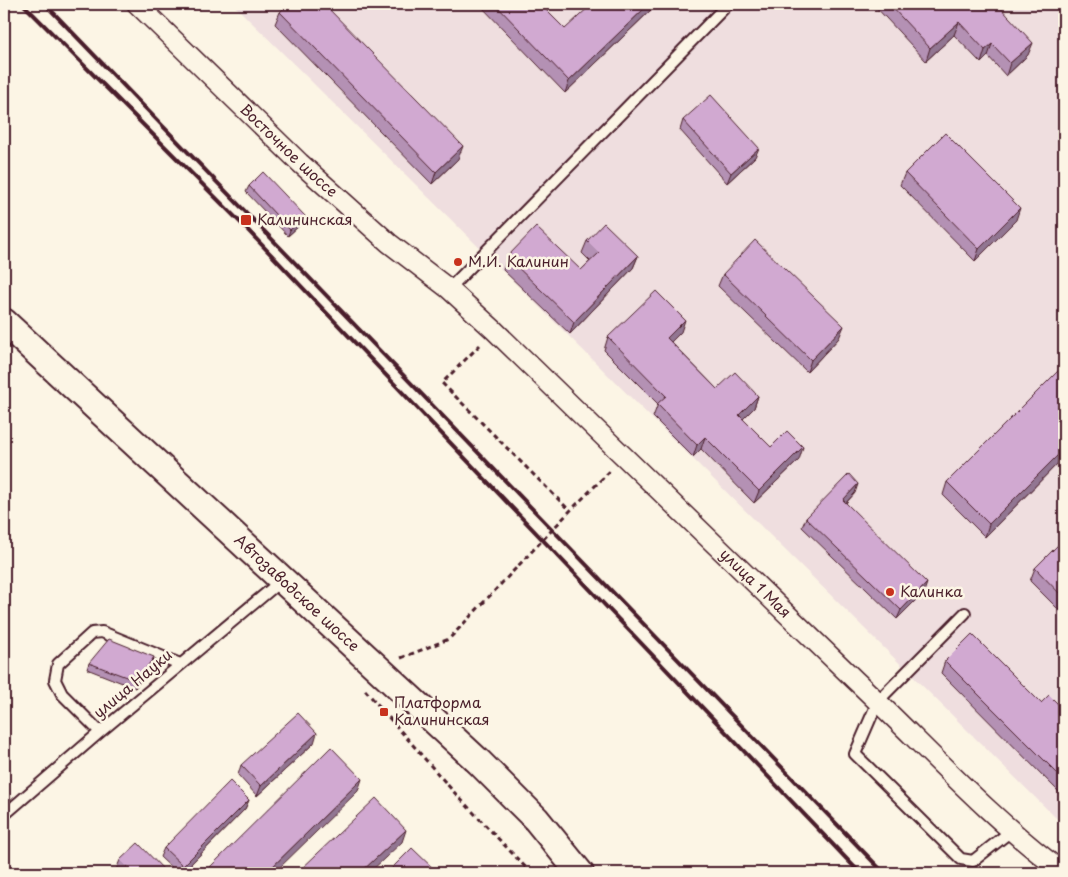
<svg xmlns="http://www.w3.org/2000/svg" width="1068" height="877" font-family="'Playpen Sans',sans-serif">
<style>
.built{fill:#efdedf}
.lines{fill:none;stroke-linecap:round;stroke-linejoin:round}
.service-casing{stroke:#4a1f2b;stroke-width:14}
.minor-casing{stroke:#4a1f2b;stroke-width:22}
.secondary-casing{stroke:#4a1f2b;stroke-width:30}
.path{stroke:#4a1f2b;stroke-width:3;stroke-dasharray:5 4;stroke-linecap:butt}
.service{stroke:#fcf5e5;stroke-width:10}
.minor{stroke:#fcf5e5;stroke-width:19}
.secondary{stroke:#fcf5e5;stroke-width:26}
.rail{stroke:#4a1f2b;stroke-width:4}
.wall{fill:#b491b4;stroke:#4a1f2b}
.shaded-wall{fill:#927692;stroke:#4a1f2b}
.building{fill:#d1a9d1;stroke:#4a1f2b}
.poi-dot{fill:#c8321e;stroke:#fcf5e5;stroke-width:2}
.labels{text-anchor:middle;stroke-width:5;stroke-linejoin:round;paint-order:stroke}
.street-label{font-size:15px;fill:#4a1f2b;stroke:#fcf5e5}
.poi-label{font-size:15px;fill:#4a1f2b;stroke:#fcf5e5;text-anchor:start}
</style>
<rect width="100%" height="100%" fill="#fcf5e5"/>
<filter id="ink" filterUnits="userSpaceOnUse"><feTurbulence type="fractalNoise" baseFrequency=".02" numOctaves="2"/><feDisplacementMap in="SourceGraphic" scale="10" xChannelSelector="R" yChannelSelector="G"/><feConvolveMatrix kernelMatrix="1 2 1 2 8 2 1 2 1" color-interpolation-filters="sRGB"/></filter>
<g filter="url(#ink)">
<path class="built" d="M233 4H1064V824L1055 817Z"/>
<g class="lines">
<g class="service-casing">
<path id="service" d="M449 289 728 4
M965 613 878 701 855 754 961 859 973 861 1011 831
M100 732 62 694 55 680 58 664 92 633 102 632 180 664
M4 815 100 732 282 580"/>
</g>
<g class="minor-casing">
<g id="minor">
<path id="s1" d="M137 4 300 163 389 243 449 289 494 330C614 447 734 563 855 680 924 745 988 817 1064 873"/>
</g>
</g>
<g class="secondary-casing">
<g id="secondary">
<path id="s2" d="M4 322 479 762 536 819 580 873"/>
</g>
</g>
<path class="path" d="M480 345 442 383 570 511
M401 658 449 639 570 511 611 470
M365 690 452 790 531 873"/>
<use href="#service" class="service"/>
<use href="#minor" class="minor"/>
<use href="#secondary" class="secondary"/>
<path class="rail" d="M23 4 242 224 860 873
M45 4 884 873"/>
</g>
<path class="wall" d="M479 4H540L565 29 657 4 565 93Z
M873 4H997L1028 55 1006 76 988 56 981 63 954 35 926 61Z
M280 12 458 159 432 184 275 24Z
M683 120 755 157 727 183 680 130Z
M905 173 1016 220 975 261 900 185Z
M249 186 302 223 288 236 246 192Z
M587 241 638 256 633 268 570 334 503 270 507 257 581 270 590 261 582 253Z
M723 274 839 338 807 372 718 286Z
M681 332 671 342 717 389 758 396 754 408 743 419 771 447 799 460 754 503 701 449 693 457 653 417 658 404 604 350 608 337Z
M1064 365V457L985 537 943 495 947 482Z
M855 493 846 503 924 592 897 619 802 527 806 518Z
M1064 539V615L1030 581 1035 568Z
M945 661 1041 703 1064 710V797L941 673Z
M89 663 152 664 135 688 87 669Z
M314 743 257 796 238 775 241 765Z
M249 800 245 809 182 873H177L160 857 164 848Z
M120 860 167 873H120L116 870Z"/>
<path class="shaded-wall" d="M649 4H657L565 93 569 81Z
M959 22 954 35 926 61 930 48Z
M1033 43 1028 55 1006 76 1010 63Z
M992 44 988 56 981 63 985 50Z
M463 146 458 159 432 184 436 172Z
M759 148 755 157 727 183 731 173Z
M1020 208 1016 220 975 261 979 249Z
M305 216 302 223 288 236 290 230Z
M638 256 633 268 570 334 574 322Z
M685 320 681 332 662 351 667 338Z
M844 326 839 338 807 372 811 360Z
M758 396 754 408 735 427 739 415Z
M705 437 701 449 693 457 697 445Z
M803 447 799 460 754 503 759 491Z
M1064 449V457L985 537 989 524Z
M858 484 855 493 839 510 843 500Z
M927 583 924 592 897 619 901 610Z
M154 657 152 664 135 688 137 681Z
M317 733 314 743 257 796 261 786Z
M362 779 358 791 274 873H266Z
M249 800 245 809 182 873H180L183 866Z
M406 830 402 842 369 873H360Z"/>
<path class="building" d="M288 4H324L463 146 436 172 280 12Z
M495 4H540L565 29 592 4H649L569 81Z
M889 4H997L1033 43 1010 63 992 44 985 50 959 22 930 48Z
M711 95 759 148 731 173 683 120Z
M945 133 1020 208 979 249 905 173Z
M263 172 305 216 290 230 249 186Z
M604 223 638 256 574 322 507 257 536 227 581 270 599 253 587 241Z
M755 240 844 326 811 360 723 274Z
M656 291 685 320 667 338 717 389 735 372 758 396 739 415 771 447 787 431 803 447 759 491 705 437 697 445 657 404 666 396 608 337Z
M1064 365V449L989 524 947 482Z
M849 474 858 484 843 500 927 583 901 610 806 518Z
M1064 539V598L1035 568Z
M972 634 1041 703 1049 695 1064 710V780L945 661Z
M109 639 154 657 137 681 89 663Z
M298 713 317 733 261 786 241 765Z
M331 747 362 779 266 873H204Z
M230 781 249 800 183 866 164 848Z
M376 798 406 830 360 873H297Z
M138 843 167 873H133L120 860Z
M412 848 438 873H387Z"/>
</g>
<g class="poi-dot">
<rect x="240" y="214" width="12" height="12" rx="2.5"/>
<circle cx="458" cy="262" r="5"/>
<circle cx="890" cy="592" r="5"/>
<rect x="379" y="707" width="10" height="10" rx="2.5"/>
</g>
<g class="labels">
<g class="street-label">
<text dy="5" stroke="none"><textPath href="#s1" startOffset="211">Восточное шоссе</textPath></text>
<text dy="5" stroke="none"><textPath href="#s1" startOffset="848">улица 1 Мая</textPath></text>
<text dy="5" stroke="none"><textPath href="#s2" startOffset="399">Автозаводское шоссе</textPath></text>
<text transform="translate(133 684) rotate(-40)" y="5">улица Науки</text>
</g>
<g class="poi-label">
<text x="257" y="225">Калининская</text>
<text x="468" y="267">М.И. Калинин</text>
<text x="900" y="597">Калинка</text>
<text x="394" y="708">Платформа<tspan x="394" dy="17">Калининская</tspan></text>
</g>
</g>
<rect width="1068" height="877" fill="none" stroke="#fcf5e5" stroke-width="20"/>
<rect x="10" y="10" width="1048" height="857" fill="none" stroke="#4a1f2b" stroke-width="2" filter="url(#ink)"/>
</svg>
